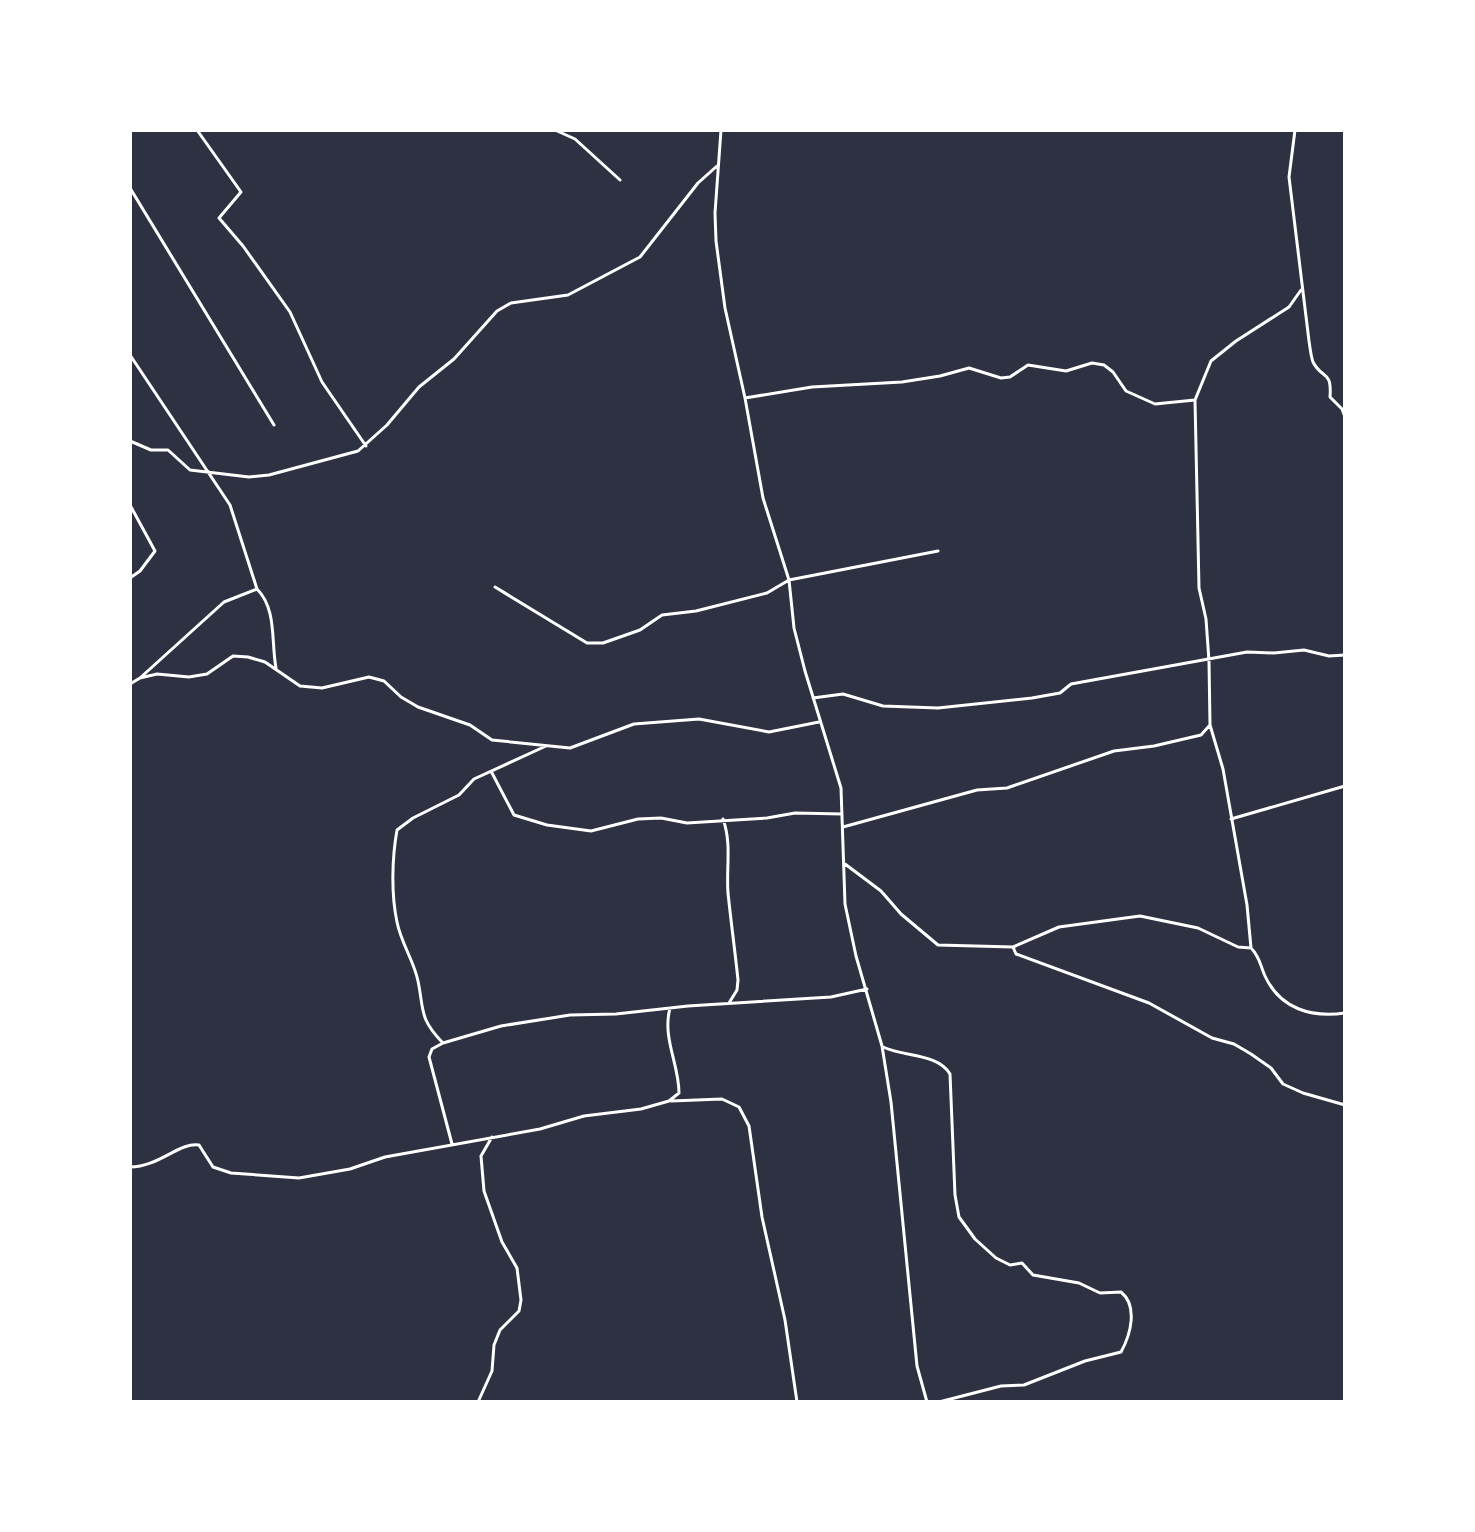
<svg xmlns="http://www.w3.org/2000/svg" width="1475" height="1532" font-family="'Alegreya Sans',sans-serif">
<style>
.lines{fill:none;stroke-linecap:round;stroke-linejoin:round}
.minor{stroke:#fff;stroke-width:3}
</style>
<rect width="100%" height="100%" fill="#2d3142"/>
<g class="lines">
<path class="minor" d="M197 130 241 192 219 218 243 246 290 312 322 382 366 446
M555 130 575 139 620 180
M721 130 715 213 716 241 725 308 745 398 763 498 789 580 794 628 805 671 841 788 845 904 856 956 882 1046 891 1102 917 1366 927 1402
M1118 130H1138
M1295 130 1289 177 1309 341C1310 347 1311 357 1313 362 1322 380 1332 369 1330 397L1342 409 1345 417
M130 188 274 425
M130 355 230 505 257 589C277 609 271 642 276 668
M745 398 812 387 902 382 940 376 969 368 1001 378 1010 377 1028 365 1066 371 1092 363 1104 365 1113 372 1126 391 1155 404 1195 400
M130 441 151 450H168L190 470 249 477 269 475 358 451 387 425 419 387 454 359 497 311 511 303 568 295 640 257 698 183 717 166
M130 505 155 551 140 571 130 578
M495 587 587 643H603L640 630 662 615 696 611 767 593 789 580 938 551
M140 678 224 602 257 589
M130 684 140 678 157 674 189 677 207 674 233 656 248 657 265 662 300 686 322 688 369 677 384 681 401 697 418 707 470 725 492 740 570 748 634 724 699 719 769 732 819 722
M813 698 843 694 883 706 938 708 1032 698 1060 693 1071 684 1247 652 1274 653 1304 650 1329 656 1345 655
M492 773 514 815 547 825 591 831 638 819 661 818 687 823 767 818 795 813 842 814
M723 819C732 844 726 868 728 893 731 922 735 951 738 980L737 990 729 1003
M1231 819 1345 786
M843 827 977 790 1007 788 1114 751 1154 746 1201 735 1210 725
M845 864 881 891 901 914 938 945 1013 947 1016 954 1149 1003 1212 1038 1234 1044 1251 1054 1271 1068 1283 1084 1303 1093 1345 1105
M1013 947 1059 927 1140 916 1198 928 1238 947 1251 948C1260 957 1260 965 1265 976 1280 1009 1312 1018 1345 1013
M1251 948 1247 905 1223 769 1210 725 1209 661 1206 619 1199 588 1195 400 1211 361 1236 341 1289 307 1301 290
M442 1042C419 1018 424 1010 418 981 414 961 401 943 397 922 391 894 392 858 397 830L413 818 459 795 474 779 546 746
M883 1047C903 1057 938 1053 950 1074L955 1195 959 1217 975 1239 996 1258 1010 1265 1022 1263 1033 1275 1079 1283 1100 1293 1121 1292C1138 1306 1131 1334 1121 1352L1085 1361 1024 1385 1001 1386 939 1402
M671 1101 722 1099 739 1107 749 1126 762 1217 785 1320 797 1402
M452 1144 429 1057 432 1049 443 1043 501 1026 570 1015 616 1014 688 1006 831 997 867 989
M130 1167C159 1167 179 1142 199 1145L213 1167 231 1173 299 1178 350 1169 385 1157 540 1129 584 1116 641 1109 669 1101 679 1093C679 1064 662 1038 670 1008
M478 1402 492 1371 494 1345 500 1330 519 1311 521 1300 517 1268 502 1242 484 1191 481 1156 492 1137"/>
</g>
<rect width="1475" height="1532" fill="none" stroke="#ffffff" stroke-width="264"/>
</svg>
